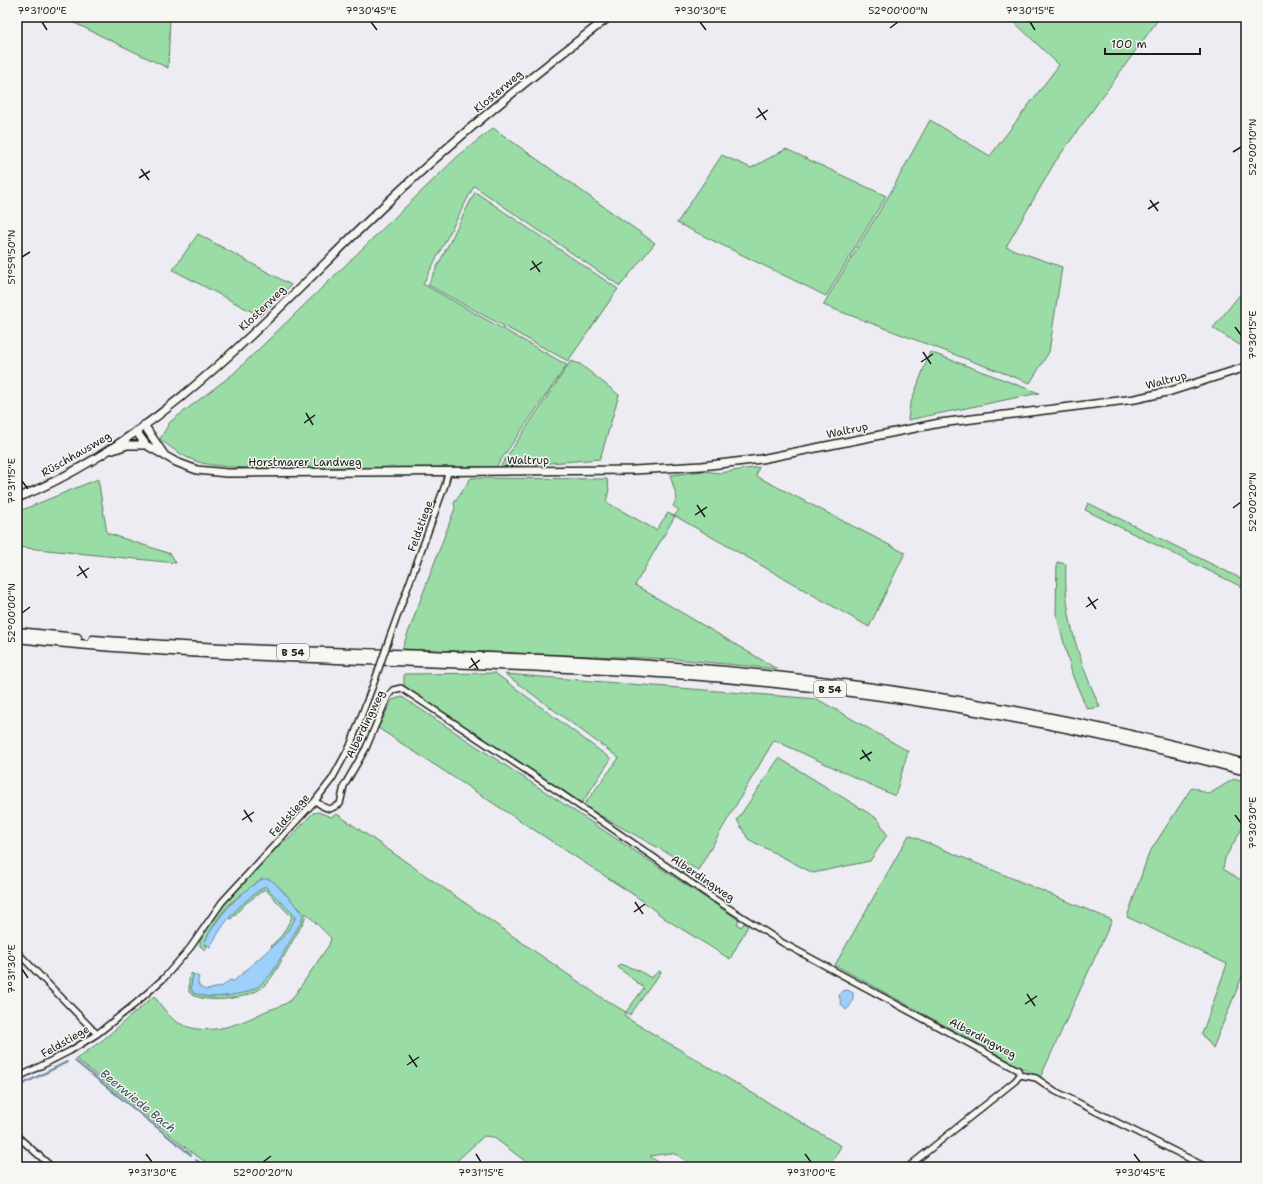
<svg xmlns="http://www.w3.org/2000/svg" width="1263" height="1184" font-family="'Shantell Sans',sans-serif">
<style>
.green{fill:#9adca6;stroke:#5b7c61}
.water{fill:#9dd0fa;stroke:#6988a1}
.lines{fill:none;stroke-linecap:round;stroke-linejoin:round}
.stream{stroke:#6988a1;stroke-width:2}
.minor-casing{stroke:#1c1c1c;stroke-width:8}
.secondary-casing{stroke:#1c1c1c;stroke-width:10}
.trunk-casing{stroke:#1c1c1c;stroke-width:11}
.minor{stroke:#f6f6f2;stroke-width:5}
.secondary{stroke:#f6f6f2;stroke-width:7}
.trunk{stroke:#f6f6f2;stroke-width:8}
.minor-bridge-casing{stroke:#1c1c1c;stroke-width:8;stroke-linecap:butt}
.minor-bridge{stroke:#f6f6f2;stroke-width:5}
.ticks{fill:none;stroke:#1c1c1c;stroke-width:1.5}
.labels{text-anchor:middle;stroke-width:3;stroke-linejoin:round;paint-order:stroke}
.shield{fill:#f6f6f2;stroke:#5d5d5c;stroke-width:1}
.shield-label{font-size:10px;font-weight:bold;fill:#1c1c1c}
.street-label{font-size:11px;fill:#1c1c1c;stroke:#f6f6f2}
.water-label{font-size:12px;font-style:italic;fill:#43525f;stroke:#f6f6f2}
.neatline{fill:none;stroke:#1c1c1c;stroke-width:1.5}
.ticks-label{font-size:10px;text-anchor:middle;fill:#1c1c1c}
</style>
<rect width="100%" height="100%" fill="#eeecf3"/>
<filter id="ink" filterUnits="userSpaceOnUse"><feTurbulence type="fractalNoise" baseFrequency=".025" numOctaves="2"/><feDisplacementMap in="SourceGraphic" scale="8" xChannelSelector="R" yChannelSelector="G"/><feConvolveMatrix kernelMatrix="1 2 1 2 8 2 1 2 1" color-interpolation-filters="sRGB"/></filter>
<g filter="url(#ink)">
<path class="green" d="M62 17H170L168 68Z
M1009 17H1160L1055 162 1006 247 1062 267 1049 352 1030 383 823 305 888 197 930 120 990 156 1059 65Z
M493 128 655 243 620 286 474 186 423 284 567 365 496 467 246 468C206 465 193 466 160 439L170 422 233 374 458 156Z
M786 149 886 196 826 296 677 223 722 155 751 168Z
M475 192 618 289 568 361 428 285Z
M198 234 291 285 260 316 173 270Z
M1246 287V349L1213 328Z
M930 352 1039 393 908 420 910 405Z
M571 361 580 364 619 395 600 459 500 467Z
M759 467 756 476 905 553 869 627 675 516 635 585 777 669 675 659 402 649 455 508 454 503 471 478 607 479 609 490 606 502 656 530 668 513 674 516 679 510 673 506 677 498 670 475 703 471 720 473Z
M98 479 107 533 171 554 176 563 17 547V512Z
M1088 503 1246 581V589L1085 510Z
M1057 562 1066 564C1063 614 1079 661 1100 707L1087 709 1073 677 1056 613Z
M495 673 611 759 582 803 404 687V674Z
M505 674 817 699 908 751 895 796 774 740 698 870 583 806 619 758Z
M402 697 739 920 737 924 741 927 744 923 748 926 730 959 664 918 640 899 378 728 392 700Z
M779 758 878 819 887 835 870 861 813 873 748 839 737 820Z
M1234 779 1246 783V822L1225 858 1223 869 1246 883V967L1213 1048 1202 1034 1227 964 1127 917 1149 853 1192 787 1209 794Z
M318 812 331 817 337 814 602 998 626 1012 644 988 620 969 618 967 620 964 638 970 651 978 659 971 661 972 630 1015 626 1012 625 1017 841 1146 829 1167H804L798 1163 795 1167H696L677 1155 671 1153 650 1156 664 1167H533L493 1137 484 1136 450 1167H213L191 1152 76 1059 104 1039 154 996C160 1004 167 1014 174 1020 201 1039 236 1026 262 1013 272 1008 283 1007 292 999L329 945 331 938 306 913 304 921 283 958 281 957C282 940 303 932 301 910 290 901 282 887 269 879 234 894 221 910 204 943L207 946 205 950 200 946C196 925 265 860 280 843L284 840H288L313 813Z
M909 835 1112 920 1040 1078 835 965Z
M265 886 295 916C295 927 281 941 273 948L271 946 282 935 292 917 265 889 245 904 231 919 229 918 243 902Z
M280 958 282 960C276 971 270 982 260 989 246 999 201 1005 189 992V979L191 973 193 974 191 988 193 993 209 997 227 996 272 973Z"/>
<path class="water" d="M262 879H269L274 882 303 913 302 920 272 973 259 986 247 992 227 996 209 997 193 993 191 988 193 974 199 977C196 985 200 988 207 990L223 986 230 980 234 981 284 936 295 919V916L265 886C238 905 226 919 210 947L204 943C218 915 236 896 262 879Z
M848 990 853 993C854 998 851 1007 846 1010L841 1004 839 995 842 991Z"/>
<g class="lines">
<path class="stream" d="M75 1061 191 1155
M17 1087 67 1062
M196 1160 207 1167"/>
<g class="minor-casing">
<path id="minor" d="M389 639 445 485 448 472
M315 801 324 807 330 809 340 804 344 786 366 748 388 696 393 690 401 688 559 792 713 898 783 943 1018 1070 1020 1075 1015 1081 908 1167
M17 952 97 1034
M1020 1075 1036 1078 1055 1091 1206 1167
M17 1078 70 1051 97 1034 135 1004 164 978 190 948 222 902 315 801 332 779 350 746 376 677
M17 1136 52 1167"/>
</g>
<g class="secondary-casing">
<path id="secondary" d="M144 425 165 456
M136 431 146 445 176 462 197 470 227 473 634 470 702 466 761 459 940 423 1135 399 1171 391 1246 367
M113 450 127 445H146
M17 498C162 441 277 307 388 202 457 136 533 75 609 17"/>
</g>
<g class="trunk-casing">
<path id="trunk" d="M17 632 77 638
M17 638C236 662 456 659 676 674 869 688 1059 720 1246 771
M93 640C287 656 482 652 676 667 869 681 1059 713 1246 764"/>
</g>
<use href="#minor" class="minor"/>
<use href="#secondary" class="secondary"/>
<use href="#trunk" class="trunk"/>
<g class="minor-bridge-casing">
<path id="minor-bridge" d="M376 677 389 639"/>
</g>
<use href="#minor-bridge" class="minor-bridge"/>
</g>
</g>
<path class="ticks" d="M42 22 47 30M371 22 377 30M700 22 706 30M1030 22 1035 30M890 28 898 22M758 108 766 120M756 118 768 110M1233 152 1241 147M141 169 149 180M139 178 150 171M1150 200 1158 211M1148 209 1159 202M22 257 30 252M532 261 540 272M530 270 542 262M1235 327 1241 335M923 352 931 364M921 362 933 354M306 413 313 425M304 423 315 415M22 481 28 489M697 505 705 517M1233 508 1241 502M695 515 707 507M79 566 87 578M77 576 89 568M1088 597 1096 609M1086 607 1098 599M22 613 30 607M471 658 478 669M469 668 480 660M862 750 870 761M860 759 872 752M244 810 252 822M1235 815 1241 823M242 820 254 812M635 902 643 914M634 912 645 904M22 969 28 978M1027 994 1035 1006M1025 1004 1037 996M409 1055 417 1067M407 1065 419 1057M146 1154 152 1162M476 1154 481 1162M805 1154 811 1162M1134 1154 1140 1162M263 1162 271 1156"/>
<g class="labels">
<g class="shield">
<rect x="277" y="644" width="32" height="16" rx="3"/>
<rect x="814" y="681" width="32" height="16" rx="3"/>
</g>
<g class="shield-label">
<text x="293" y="656">B 54</text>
<text x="830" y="693">B 54</text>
</g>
<g class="street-label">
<text transform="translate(498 91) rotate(-40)" y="4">Klosterweg</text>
<text transform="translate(262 308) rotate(-44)" y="4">Klosterweg</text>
<text transform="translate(1166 380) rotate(-15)" y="4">Waltrup</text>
<text transform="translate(847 430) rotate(-12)" y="4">Waltrup</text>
<text transform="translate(76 454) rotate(-30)" y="4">Rüschhausweg</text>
<text x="528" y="464">Waltrup</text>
<text x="305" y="466">Horstmarer Landweg</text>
<text transform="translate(420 526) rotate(-70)" y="4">Feldstiege</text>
<text transform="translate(365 724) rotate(-64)" y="4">Alberdingweg</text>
<text transform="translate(289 815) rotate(-48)" y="4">Feldstiege</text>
<text transform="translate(703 878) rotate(34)" y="4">Alberdingweg</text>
<text transform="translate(983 1038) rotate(28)" y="4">Alberdingweg</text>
<text transform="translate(65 1041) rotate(-30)" y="4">Feldstiege</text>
</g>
<g class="water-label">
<text transform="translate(138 1101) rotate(39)" y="4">Beerwiede Bach</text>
</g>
</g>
<rect width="1263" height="1184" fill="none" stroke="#f6f6f2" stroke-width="44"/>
<path d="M1105 48v6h95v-6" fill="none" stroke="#1c1c1c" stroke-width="2"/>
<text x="1111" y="48" font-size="12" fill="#1c1c1c" stroke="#f6f6f2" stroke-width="3" paint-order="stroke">100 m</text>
<rect x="22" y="22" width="1219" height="1140" class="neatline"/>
<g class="ticks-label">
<text x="42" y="14">7°31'00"E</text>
<text x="371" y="14">7°30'45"E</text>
<text x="700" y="14">7°30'30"E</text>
<text x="898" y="14">52°00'00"N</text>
<text x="1030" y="14">7°30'15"E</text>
<text transform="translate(1252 147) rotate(-90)" y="4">52°00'10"N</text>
<text transform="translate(11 257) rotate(-90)" y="4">51°59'50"N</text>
<text transform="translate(1252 335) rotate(-90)" y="4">7°30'15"E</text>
<text transform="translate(11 481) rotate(-90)" y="4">7°31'15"E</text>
<text transform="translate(1252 502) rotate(-90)" y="4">52°00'20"N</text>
<text transform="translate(11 613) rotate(-90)" y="4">52°00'00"N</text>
<text transform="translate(1252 823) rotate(-90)" y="4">7°30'30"E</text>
<text transform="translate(11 969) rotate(-90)" y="4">7°31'30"E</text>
<text x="152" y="1176">7°31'30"E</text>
<text x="263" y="1176">52°00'20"N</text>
<text x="481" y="1176">7°31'15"E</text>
<text x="811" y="1176">7°31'00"E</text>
<text x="1140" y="1176">7°30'45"E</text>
</g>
</svg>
